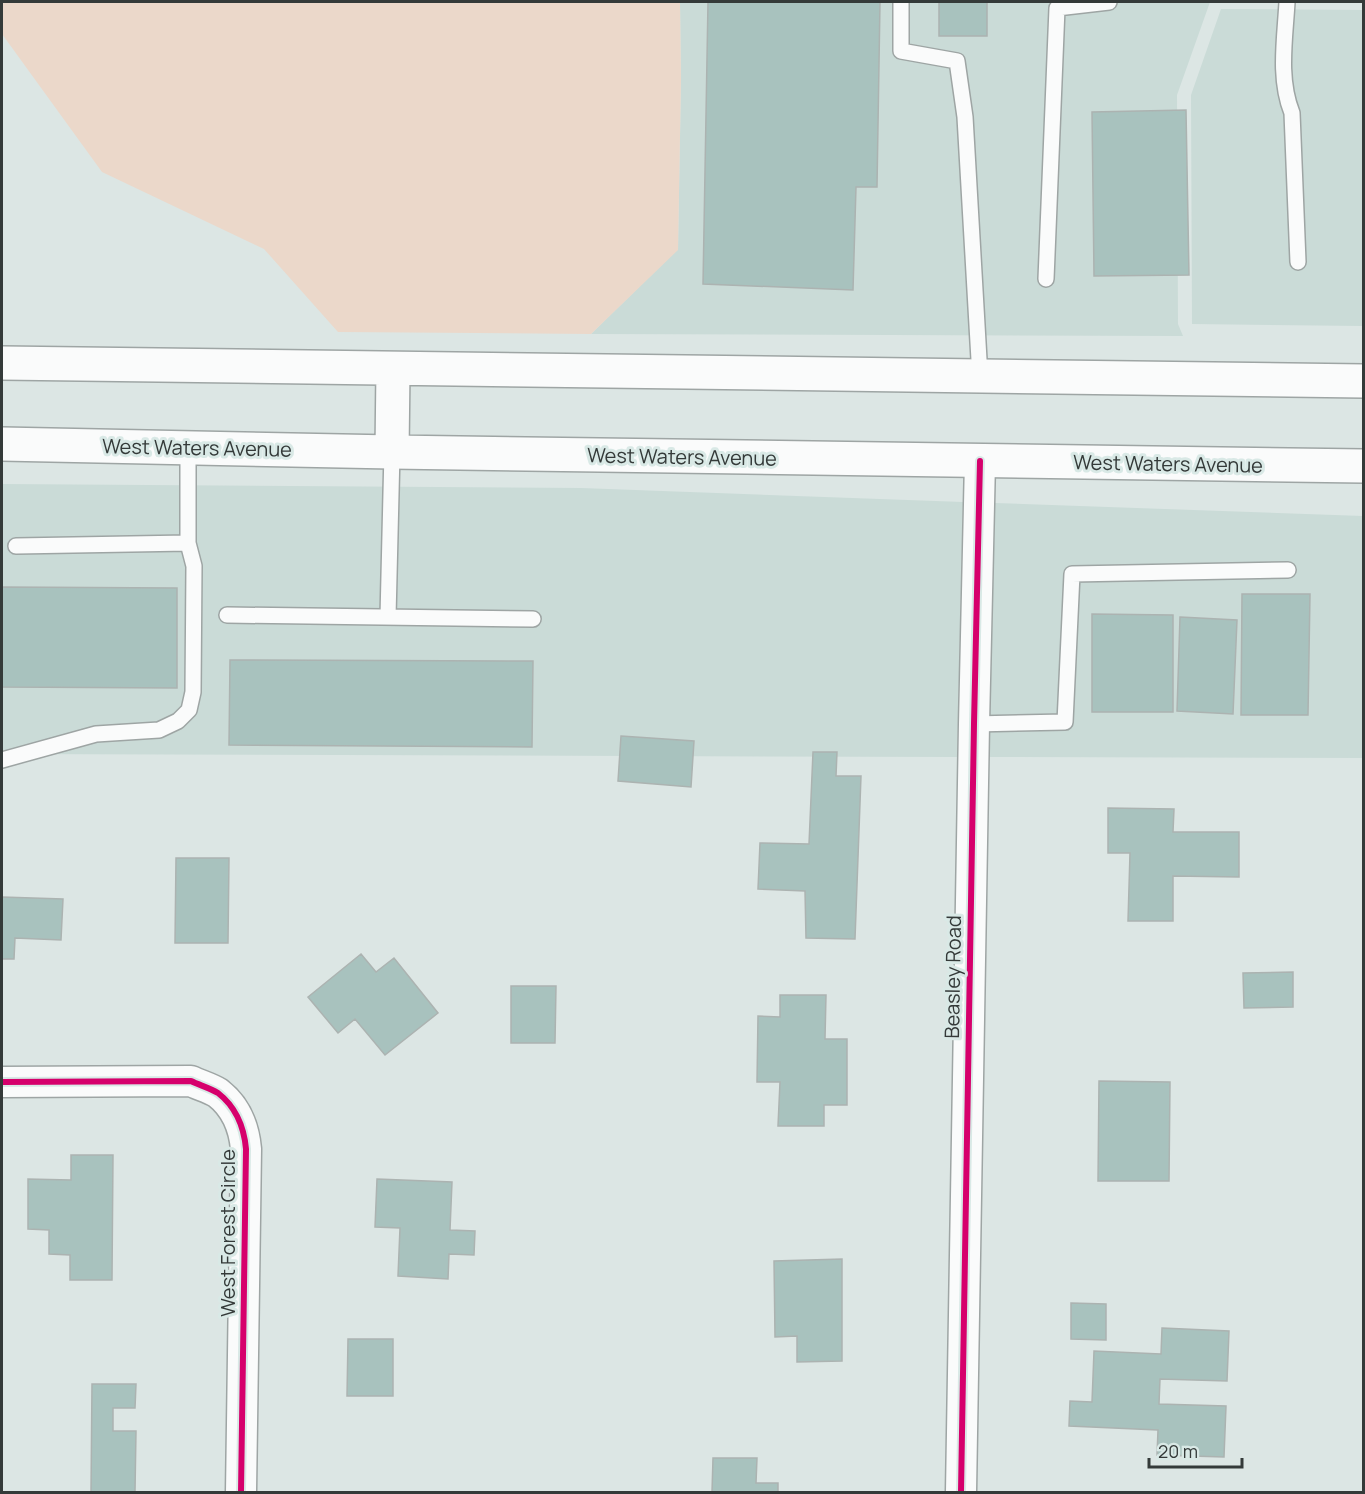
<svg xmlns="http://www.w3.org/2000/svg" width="1365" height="1494" font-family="Manrope,sans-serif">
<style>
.built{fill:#cadbd7}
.green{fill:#ebd8ca}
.building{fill:#a8c2be;stroke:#acb3b1;stroke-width:1.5}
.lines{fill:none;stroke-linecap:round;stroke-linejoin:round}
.service-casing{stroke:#9ea5a4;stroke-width:18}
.minor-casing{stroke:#9ea5a4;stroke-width:33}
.secondary-casing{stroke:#9ea5a4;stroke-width:36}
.service{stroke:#fafbfb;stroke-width:15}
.minor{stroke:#fafbfb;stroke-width:30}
.secondary{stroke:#fafbfb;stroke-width:33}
.cycleway-casing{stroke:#d9e9e6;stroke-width:10}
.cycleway{stroke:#d6006c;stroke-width:6}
.labels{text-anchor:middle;stroke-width:6;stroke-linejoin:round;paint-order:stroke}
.street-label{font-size:20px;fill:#343a39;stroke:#d9e9e6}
</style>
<rect width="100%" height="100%" fill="#dce6e4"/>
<path class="built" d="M680 2H1210L1177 95 1178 324 1183 336 591 334 678 249 681 80Z
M1221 9 1363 10V326L1192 324 1191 95Z
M2 484 581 488 963 502 957 757 2 754Z
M995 503 1363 516V758L989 757Z"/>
<path class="green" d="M2 2H680L681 80 678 250 591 334 338 332 264 249 102 172 2 34Z"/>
<path class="building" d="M708 2H880L877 187H856L853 290 703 284Z
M939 2H987V36H939Z
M1186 110 1189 275 1094 276 1092 112Z
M2 587 177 588V688L2 687Z
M1242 594H1310L1308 715H1241Z
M1092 614 1173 615V712H1092Z
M1180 617 1237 620 1233 714 1177 711Z
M230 660 533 661 532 747 229 745Z
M621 736 694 741 691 787 618 781Z
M813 752H837L836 776H861L855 939 806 938 805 891 758 889 760 843 809 844Z
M1108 808 1174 809 1173 832H1239V877L1173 876V921H1128L1130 853H1108Z
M176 858H229L228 943H175Z
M2 897 63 899 61 940 15 938 14 959H2Z
M361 954 376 972 394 958 438 1013 385 1055 355 1019 338 1033 308 997Z
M1293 972V1007L1244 1008 1243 973Z
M511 986H556L555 1043H511Z
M780 995H826L825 1039H847V1105H824V1126H778L780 1082H757L758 1016 780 1017Z
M1099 1081 1170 1082 1169 1181H1098Z
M71 1155H113L112 1280H70V1255L49 1254V1230L28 1229V1179L71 1180Z
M377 1179 452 1182 450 1230 475 1231 474 1255 449 1254 448 1279 398 1276 400 1228 375 1227Z
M842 1259V1361L797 1362V1336L775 1337 774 1261Z
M1071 1303 1106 1304V1340L1071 1339Z
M1162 1328 1229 1331 1227 1381 1160 1379 1159 1404 1226 1406 1224 1457 1157 1455 1158 1430 1069 1426 1070 1401 1092 1402 1094 1351 1161 1354Z
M348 1339H393V1396H347Z
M92 1384H136L135 1408H113V1431H136L135 1492H91Z
M713 1458H757L756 1483H778V1492H712Z"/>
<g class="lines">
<g class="service-casing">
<path id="service" d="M901 2V51L957 61 965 117 980 377
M1287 2C1285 39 1278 78 1292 113L1298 262
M1046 279 1057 8 1109 2
M16 546 188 543V449
M227 615 533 619
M388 617 392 452
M974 724 1065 722 1072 574 1288 570
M2 760 96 734 159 730 178 721 189 710 193 692 194 566 188 543"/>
</g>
<g class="minor-casing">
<path id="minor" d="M2 1082 191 1081C199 1085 210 1088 218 1093 236 1107 244 1127 246 1149L241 1492
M961 1492 974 724 980 461"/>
</g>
<g class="secondary-casing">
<path id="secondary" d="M2 363 1364 381
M2 444 392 452 1364 466
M392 452 393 369"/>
</g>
<use href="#service" class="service"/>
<use href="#minor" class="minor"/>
<use href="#secondary" class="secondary"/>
<g class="cycleway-casing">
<path id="cycleway" d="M2 1082 191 1081C199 1085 210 1088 218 1093 236 1107 244 1127 246 1149L241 1492
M961 1492 974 724 980 461"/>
</g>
<use href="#cycleway" class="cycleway"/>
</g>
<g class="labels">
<g class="street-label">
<text transform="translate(197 448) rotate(1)" y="7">West Waters Avenue</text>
<text transform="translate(682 457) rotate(1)" y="7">West Waters Avenue</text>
<text transform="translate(1168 464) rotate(1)" y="7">West Waters Avenue</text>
<text transform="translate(953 977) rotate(-89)" y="7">Beasley Road</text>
<text transform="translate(228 1233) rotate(-90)" y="7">West Forest Circle</text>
</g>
</g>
<rect width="1365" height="1494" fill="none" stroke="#343a39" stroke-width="6"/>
<path d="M1149 1458v9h93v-9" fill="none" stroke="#343a39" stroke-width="3"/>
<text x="1158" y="1458" font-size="18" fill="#343a39" stroke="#d9e9e6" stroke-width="4.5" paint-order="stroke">20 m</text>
</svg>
